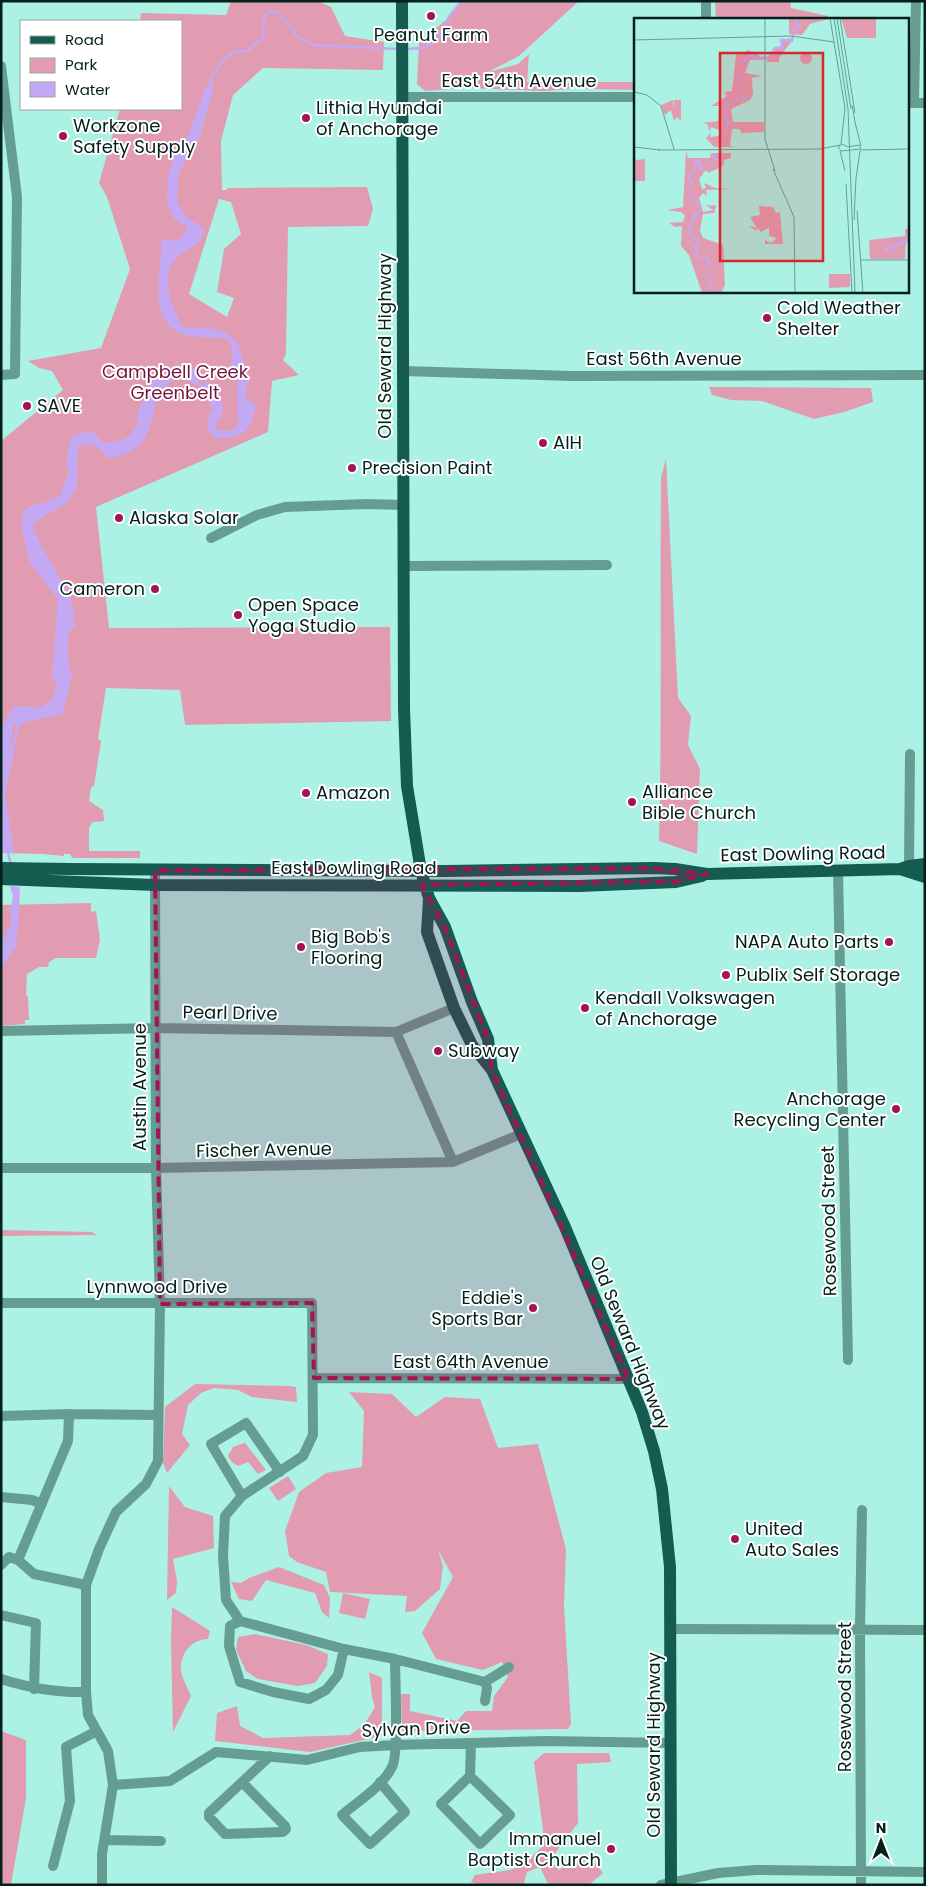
<svg xmlns="http://www.w3.org/2000/svg" width="926" height="1886" font-family="Poppins,sans-serif">
<style>
.green{fill:#e29cb1;fill-rule:evenodd}
.water{fill:#c3a9f4}
.lines{fill:none;stroke-linecap:round;stroke-linejoin:round}
.stream{stroke:#c3a9f4;stroke-width:2.5}
.minor{stroke:#669d92;stroke-width:10}
.major{stroke:#155b50;stroke-width:12}
.marked{fill:#a31357;fill-opacity:0.2;stroke:#a31357;stroke-width:4;stroke-dasharray:10 6;stroke-linejoin:round}
.poi-dot{fill:#a31357;stroke:#fff;stroke-width:2}
.labels{text-anchor:middle;stroke-width:4;stroke-linejoin:round;paint-order:stroke}
.poi-label{font-size:18px;fill:#03201b;stroke:#fff;text-anchor:start}
.street-label{font-size:18px;fill:#03201b;stroke:#fff}
.park-label{font-size:18px;fill:#74143e;stroke:#fff}
.inset-river{fill:none;stroke:#c3a9f4;stroke-width:2.5}
.inset-road{fill:none;stroke:#689e94;stroke-width:1}
.view{fill:#d62828;fill-opacity:0.15;stroke:#d62828;stroke-width:2.5}
.inset-edge{fill:none;stroke:#03201b;stroke-width:2.5}
</style>
<rect width="100%" height="100%" fill="#acf2e4"/>
<path class="green" d="M231 1H317L331 7 345 36 384 42 383 70 263 68 233 95 221 141 222 190H227V188L367 187 373 209 368 226 288 227 286 354 283 360 299 375 272 381 268 432 96 507 109 628 390 627 391 721 185 725 180 690 106 688 98 739 101 741 94 786 91 787 89 801 103 810 104 821 92 822 89 828V851H140V858H72L70 854H64V856L43 854 1 853V441L63 390 52 371 39 368 28 361 101 348 130 269 107 197 99 183 120 109H181V21H140L141 13 226 15ZM219 199 231 202 241 234 224 249 217 292 234 298 227 317 189 294Z
M462 1H579L519 56 488 72 518 64 529 54 527 82 572 83V89L542 91 469 88 425 91 417 84 419 43 448 18Z
M715 1H790L791 8 828 16V19H716Z
M584 82H635V90L584 89Z
M709 387 871 388 873 402 844 412 814 419 762 401 731 400 712 395Z
M666 459 678 698 691 716 688 745 700 769 697 854 659 841C662 719 660 598 661 477Z
M91 903V912L96 911 100 940 96 958H56L49 962 48 967H39L27 974 26 995 28 997 29 1020H25V1024L1 1026V905Z
M1 1230 92 1232 97 1235 1 1236Z
M195 1384 290 1386 296 1387 297 1402 252 1397 238 1390 214 1388 201 1393 188 1405 182 1434 190 1445 167 1473 163 1463 165 1407Z
M349 1392 392 1394 416 1417 445 1397 480 1399 498 1448 538 1444 566 1549 564 1606 571 1724 568 1729 402 1731 401 1694H410V1711L457 1721 466 1711H492L494 1696 508 1677 502 1662 483 1670 436 1659 422 1633 453 1577 438 1550 443 1566 440 1589 415 1611 405 1612 407 1596 330 1592 326 1572 297 1562 289 1556 285 1531 299 1492 326 1473 362 1467 364 1411Z
M245 1443 266 1470 258 1474 248 1462 238 1466 232 1462 228 1456 233 1447Z
M288 1476 296 1489 278 1501 269 1488Z
M169 1486 185 1507 213 1516 214 1548 173 1559 177 1581 176 1593 167 1600Z
M279 1567 324 1585 330 1598 329 1618 322 1612 315 1593 266 1580 252 1601 239 1599 231 1582 241 1583 249 1578Z
M343 1593 370 1599 365 1619 339 1613Z
M172 1607 210 1631 208 1639C192 1640 182 1651 181 1667 180 1675 188 1688 191 1696L173 1732 171 1643Z
M255 1634 306 1645 328 1654 327 1666 315 1683 298 1686 258 1679 246 1671 236 1650 238 1637Z
M369 1672 382 1678V1736L310 1752 215 1741 217 1713 237 1706 240 1726 263 1738 350 1735 364 1725 375 1707 372 1697Z
M1 1731 26 1740V1798L11 1885H1Z
M544 1753H609L611 1762 577 1764 578 1823 550 1860 559 1870 573 1860 594 1861 603 1873 590 1884 588 1885 548 1884 540 1867 527 1872 524 1884 479 1885 471 1882 475 1875 510 1870 522 1866 543 1846V1830L534 1762Z"/>
<path class="water" d="M214 86 199 139 179 172 177 201 185 216 203 228C206 249 179 248 172 264 162 284 173 310 183 327 202 328 230 326 239 347 243 358 243 367 250 376L245 396 256 406C249 434 243 438 215 438L208 430 209 412 213 413 214 409 210 407 209 393 201 388 206 381 219 390 223 410 221 418 218 420 216 430 232 431 238 423 237 375 231 373 230 365 233 359 230 340C214 336 194 339 180 333 152 320 159 284 160 260 161 253 161 247 162 240L180 239 188 227 174 219 167 202 168 176 175 155 188 136 204 92V88Z
M176 366H190L204 376 195 385C185 378 174 374 166 387L161 388C148 423 154 451 109 458L94 445H78L77 488 68 502 36 521 33 527C42 552 59 573 70 597 74 606 74 617 75 628L68 632V665L72 675 63 714 14 724 11 738 13 757 5 796 14 853H1V731L2 726 14 706 41 707 52 700 57 681 52 677 58 599 30 563 21 525 24 510 34 504H42L60 496 69 470 66 465 70 438C79 433 85 431 95 433L101 442C122 442 127 441 139 423L136 418 152 380Z
M10 886 20 887 19 917 16 946 1 969V943L12 920 10 911 13 897Z"/>
<g class="lines">
<path class="stream" d="M406 49 422 48 437 41 450 15 462 1
M209 88 213 74 224 60 234 52 247 51 263 38 264 17 269 11 279 13 299 38 313 45 398 49
M195 381 205 388
M12 754 18 724 26 721
M7 850 11 864"/>
<path class="minor" d="M706 1V19
M1 66 17 197 15 374 1 375
M402 97H635
M907 103H925
M914 103 916 1
M403 371 572 376 925 375
M211 538 257 515 285 507 367 504 403 505
M404 566 607 565
M909 866 910 754
M838 871 848 1360
M1 1031 157 1028 396 1032 454 1008
M396 1032 453 1162
M1 1168H156L453 1162 521 1134
M1 1303H312L313 1435 303 1456 242 1496 225 1516 223 1556 226 1600 240 1621 344 1649 395 1659 485 1682
M314 1378 629 1379
M69 1414 68 1441 18 1560 34 1574 86 1585
M1 1416 69 1414 158 1415
M242 1496 211 1444 246 1423 280 1472
M1 1497 32 1500 42 1504
M1 1565 9 1557 18 1560
M1 1615 36 1623 34 1689
M240 1621 230 1626 229 1646 240 1682 273 1692 309 1699 326 1690 338 1675 344 1649
M671 1629 925 1630
M1 1679C30 1688 56 1693 86 1692
M485 1682 509 1667
M485 1682 487 1688 485 1701
M470 1776 510 1815 480 1844 441 1804 470 1776 471 1743
M242 1782 285 1826 286 1829 283 1832 225 1834 209 1817V1813L270 1756
M380 1782 405 1812 370 1844 342 1815C358 1801 382 1787 392 1767 399 1756 395 1678 395 1659
M113 1785 170 1781 216 1752 307 1760 360 1747 395 1745 545 1741 670 1743
M105 1840 161 1841
M53 1866 70 1801 66 1747 97 1731
M102 1885V1854L113 1785 108 1751 88 1715 86 1692V1585L99 1549 116 1512 146 1484 158 1461 160 1304 156 1168 155 870
M661 1885 718 1873 756 1870 925 1872
M861 1885 860 1629 862 1510"/>
<path class="major" d="M402 1 404 709 407 786 421 871 429 898 445 927 472 1002 488 1039 492 1070 565 1227 642 1412 654 1451 662 1489 670 1567 671 1885
M1 868 69 869 446 871 654 868 675 869 707 874 900 869 909 866 925 864
M900 869 925 877
M1 879 155 885 580 886 676 882 702 876
M429 898 427 932 454 1008 472 1045 492 1070"/>
</g>
<path class="marked" d="M654 868 707 874 676 882 422 885 445 927 488 1039 492 1070 629 1379 314 1378 312 1303 160 1304 155 870Z"/>
<g class="poi-dot">
<circle cx="431" cy="16" r="5"/>
<circle cx="306" cy="118" r="5"/>
<circle cx="63" cy="136" r="5"/>
<circle cx="767" cy="318" r="5"/>
<circle cx="27" cy="406" r="5"/>
<circle cx="543" cy="443" r="5"/>
<circle cx="352" cy="468" r="5"/>
<circle cx="119" cy="518" r="5"/>
<circle cx="155" cy="589" r="5"/>
<circle cx="238" cy="615" r="5"/>
<circle cx="306" cy="793" r="5"/>
<circle cx="632" cy="802" r="5"/>
<circle cx="889" cy="942" r="5"/>
<circle cx="301" cy="947" r="5"/>
<circle cx="726" cy="975" r="5"/>
<circle cx="585" cy="1008" r="5"/>
<circle cx="438" cy="1051" r="5"/>
<circle cx="896" cy="1109" r="5"/>
<circle cx="533" cy="1308" r="5"/>
<circle cx="735" cy="1539" r="5"/>
<circle cx="611" cy="1849" r="5"/>
</g>
<g class="labels">
<g class="poi-label">
<text x="431" y="41" text-anchor="middle">Peanut Farm</text>
<text x="316" y="114">Lithia Hyundai<tspan x="316" dy="21">of Anchorage</tspan></text>
<text x="73" y="132">Workzone<tspan x="73" dy="21">Safety Supply</tspan></text>
<text x="777" y="314">Cold Weather<tspan x="777" dy="21">Shelter</tspan></text>
<text x="37" y="412">SAVE</text>
<text x="553" y="449">AIH</text>
<text x="362" y="474">Precision Paint</text>
<text x="129" y="524">Alaska Solar</text>
<text x="145" y="595" text-anchor="end">Cameron</text>
<text x="248" y="611">Open Space<tspan x="248" dy="21">Yoga Studio</tspan></text>
<text x="642" y="798">Alliance<tspan x="642" dy="21">Bible Church</tspan></text>
<text x="316" y="799">Amazon</text>
<text x="311" y="943">Big Bob's<tspan x="311" dy="21">Flooring</tspan></text>
<text x="879" y="948" text-anchor="end">NAPA Auto Parts</text>
<text x="736" y="981">Publix Self Storage</text>
<text x="595" y="1004">Kendall Volkswagen<tspan x="595" dy="21">of Anchorage</tspan></text>
<text x="448" y="1057">Subway</text>
<text x="886" y="1105" text-anchor="end">Anchorage<tspan x="886" dy="21">Recycling Center</tspan></text>
<text x="523" y="1304" text-anchor="end">Eddie's<tspan x="523" dy="21">Sports Bar</tspan></text>
<text x="745" y="1535">United<tspan x="745" dy="21">Auto Sales</tspan></text>
<text x="601" y="1845" text-anchor="end">Immanuel<tspan x="601" dy="21">Baptist Church</tspan></text>
</g>
<g class="street-label">
<text x="519" y="87">East 54th Avenue</text>
<text transform="translate(385 346) rotate(-90)" y="6">Old Seward Highway</text>
<text x="664" y="365">East 56th Avenue</text>
<text transform="translate(803 854) rotate(-1)" y="6">East Dowling Road</text>
<text x="354" y="874">East Dowling Road</text>
<text transform="translate(230 1013) rotate(1)" y="6">Pearl Drive</text>
<text transform="translate(140 1087) rotate(-90)" y="6">Austin Avenue</text>
<text transform="translate(264 1150) rotate(-1)" y="6">Fischer Avenue</text>
<text transform="translate(829 1221) rotate(-91)" y="6">Rosewood Street</text>
<text x="157" y="1293">Lynnwood Drive</text>
<text transform="translate(630 1343) rotate(68)" y="6">Old Seward Highway</text>
<text x="471" y="1368">East 64th Avenue</text>
<text transform="translate(845 1697) rotate(-90)" y="6">Rosewood Street</text>
<text transform="translate(416 1729) rotate(-2)" y="6">Sylvan Drive</text>
<text transform="translate(654 1745) rotate(-90)" y="6">Old Seward Highway</text>
</g>
<g class="park-label">
<text x="175" y="378">Campbell Creek<tspan x="175" dy="21">Greenbelt</tspan></text>
</g>
</g>
<g transform="translate(634 18)">
<rect width="275" height="275" fill="#acf2e4"/>
<path d="M155 0H195V1L176 6 168 17 155 16ZM207 0H242V20H213ZM160 20 145 40V44H150H133V39L147 27V22ZM113 32 123 35 129 42H116L111 55 128 58 118 60 119 76 116 82 97 91 99 104H130V114L107 115 106 111H98L96 128 102 129H80L72 120 77 115 76 119 85 118V112L77 109 76 114 73 106 68 105 84 103 85 88H77L93 78 90 74 98 73 102 36H111ZM166 40a6 6 0 1 1 12 0a6 6 0 1 1-12 0ZM39 82 40 92V82H47V103L43 99 40 103 37 92 31 97 27 87ZM52 133 54 140H76L77 135H97V140L90 142 89 148 74 155 72 152 65 161 68 171 72 170 70 165 81 170 97 171 72 172 73 178 69 175 65 180 69 194 79 192 72 187 86 188H82L80 195 69 196 66 213 69 220 89 227 91 267 87 275H68L55 237 47 228 48 208 41 209 35 205 49 204 51 198 47 194 33 192 49 189ZM0 134 2 142 11 141V163H0ZM125 188 139 189 142 195 146 194 149 226H131V222L137 225 143 220 135 218V210L127 214 124 210 123 213 116 209 113 211 117 208 123 210 116 199 126 197ZM271 211H275V224L272 225 271 241H236L235 222 271 218ZM195 256H216V269L195 270Z" fill="#e29cb1"/>
<path d="M110 44 106 54 109 60 105 66 112 72 114 81 110 83 106 76 102 84H95V88L90 93 95 102 94 109 93 113 88 115 87 129V115L93 110 89 91 94 83H100L106 75 113 81 112 72 104 66 107 60 105 54ZM89 133 87 142H80L79 138 78 146 69 153 64 150 65 143 63 144 61 154 55 161 60 164 54 169 58 174 54 181 61 178 66 187V194L56 209 59 212 56 217 64 219 65 226 62 237 74 239V243L79 245 73 251 79 255 72 260 79 263 74 267 83 273 82 275H79L81 273 73 269V266L77 264 71 260 78 254 70 250 78 245 73 246 72 241 65 238 62 239 60 229 55 226 57 222 56 226 63 228 62 219 55 218 54 215 58 212 53 209 57 206 59 196 64 194V188L60 179 52 183 57 174 53 168 58 165 53 160 59 153 62 141H66L69 152 77 146 79 135 83 142Z" fill="#c3a9f4"/>
<path class="inset-river" d="M109 45 116 36 121 40H134L141 30H149L147 22 158 23 159 13 165 8 161 0M250 233 273 222 275 216"/>
<path class="inset-road" d="M131 0V121L141 153M196 0 211 90 207 126M200 0 214 91 221 275M203 0 217 91M206 0 221 95M0 22 157 18 200 24M0 74 13 77 27 88 40 131M218 87 222 109M222 108 227 128M208 126 214 129 225 127 227 131 207 133 204 129ZM0 129 26 132M24 132 186 131 206 127M226 132 275 131M206 133 211 153M139 151 160 199 161 275M222 160 226 133M212 166 218 275M223 193 229 275M220 202 222 160M226 242H275"/>
<path class="view" d="M86 35H189V243H86Z"/>
<rect width="275" height="275" class="inset-edge"/>
</g>
<rect width="926" height="1886" fill="none" stroke="#03201b" stroke-width="5"/>
<rect x="20" y="20" width="162" height="90" fill="#ffffff" stroke="#9aa6a4"/>
<rect x="30" y="36" width="25" height="8" fill="#155b50" stroke="#9aa6a4"/>
<text x="65" y="45" font-size="15" fill="#03201b">Road</text>
<rect x="30" y="58" width="25" height="15" fill="#e29cb1" stroke="#9aa6a4"/>
<text x="65" y="70" font-size="15" fill="#03201b">Park</text>
<rect x="30" y="82" width="25" height="15" fill="#c3a9f4" stroke="#9aa6a4"/>
<text x="65" y="95" font-size="15" fill="#03201b">Water</text>
<g transform="translate(881 1841)" stroke="#ffffff" stroke-width="4" paint-order="stroke">
<path d="M0-4L9 19L0 12L-9 19Z" fill="#03201b"/>
<text y="-8" font-size="14" font-weight="bold" text-anchor="middle" fill="#03201b">N</text>
</g>
</svg>
